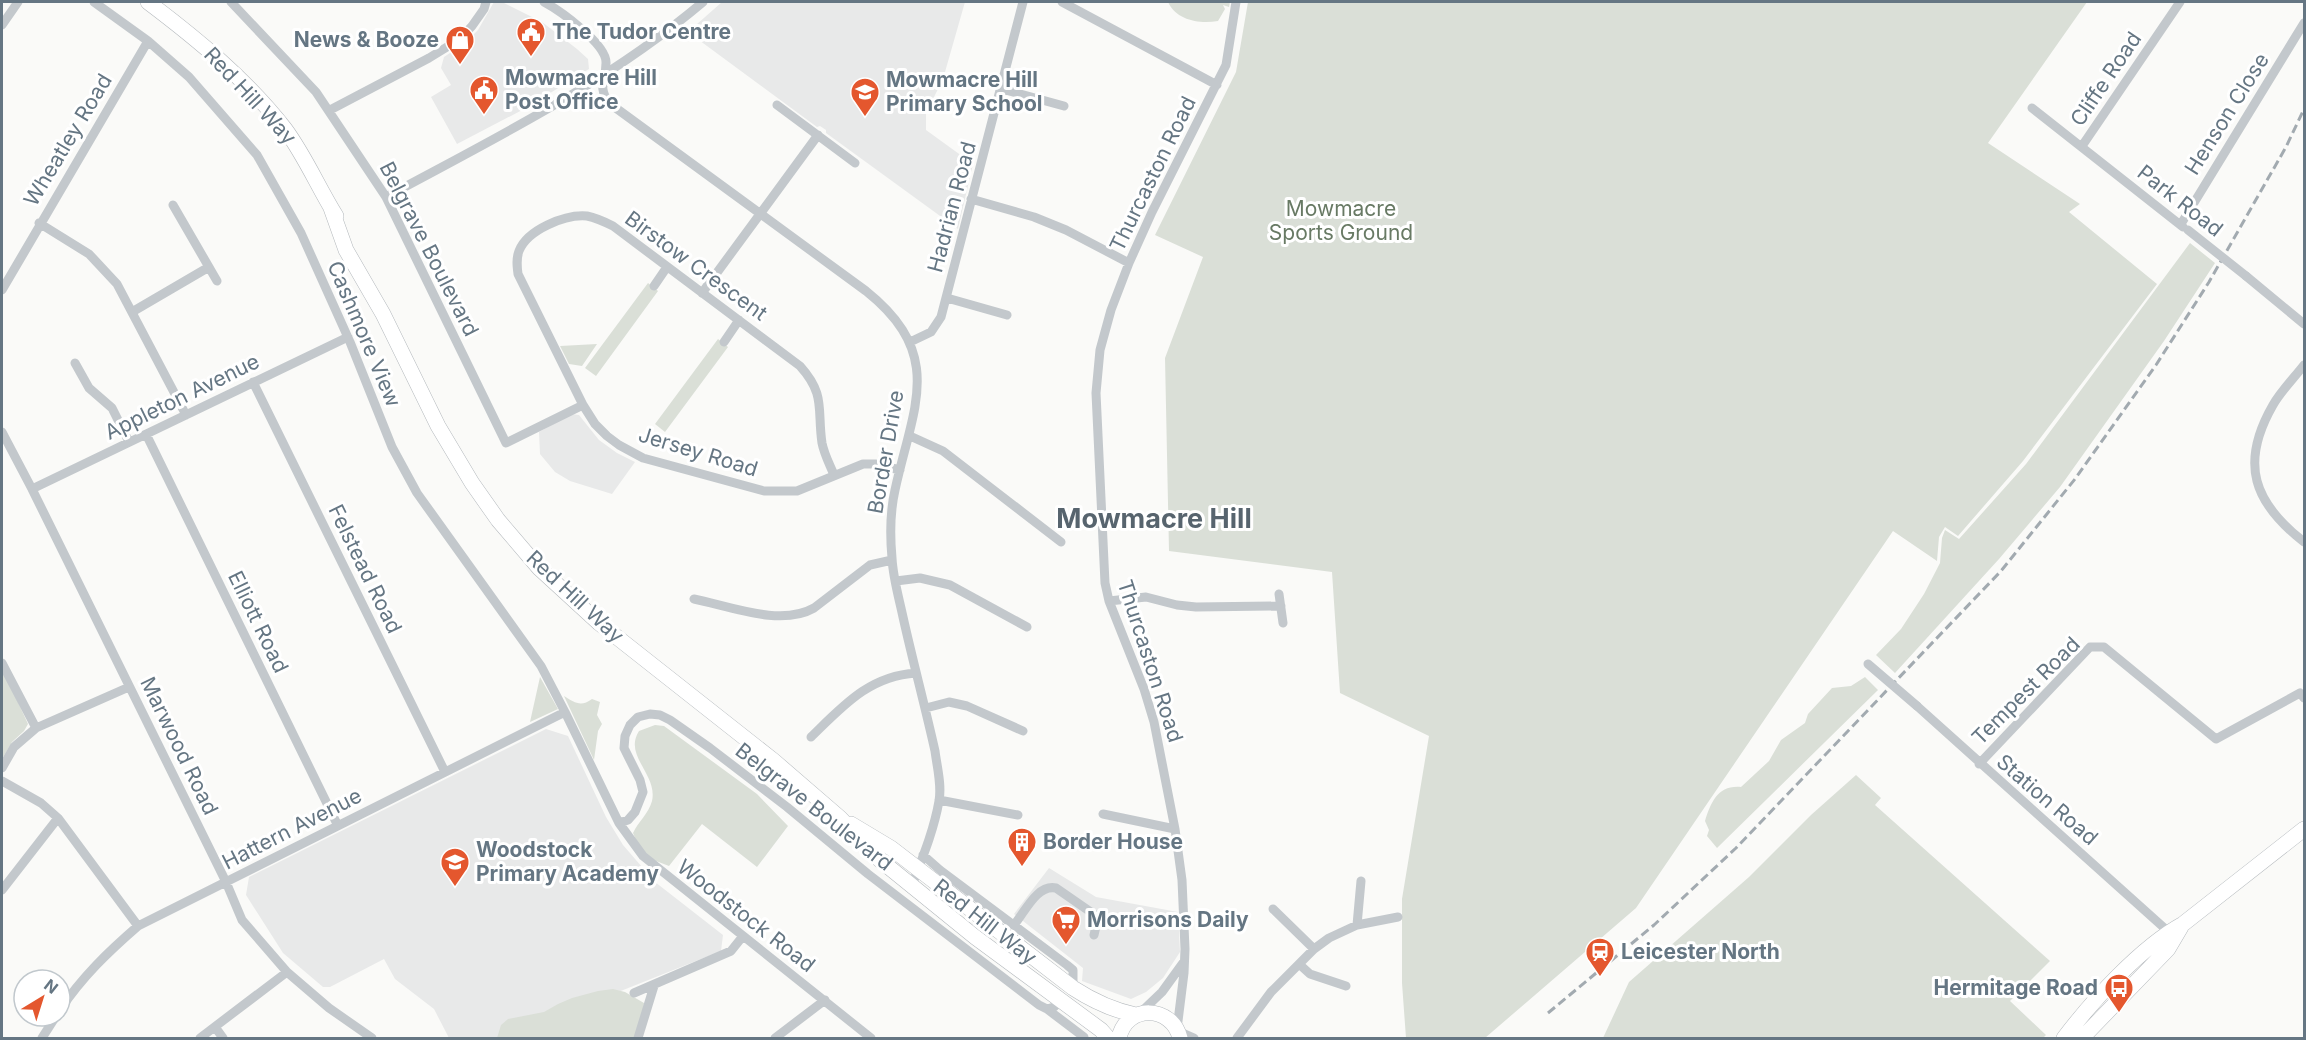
<svg xmlns="http://www.w3.org/2000/svg" width="2306" height="1040" font-family="Inter,sans-serif">
<style>
.built{fill:#e8e9e9}
.green{fill:#dadfd7}
.lines{fill:none;stroke-linecap:round;stroke-linejoin:round}
.trunk-casing{stroke:#b4b9bd;stroke-width:16}
.minor{stroke:#c3c8cc;stroke-width:9}
.trunk{stroke:#fff;stroke-width:15}
.rail{stroke:#a2aab0;stroke-width:3;stroke-dasharray:9 4.5;stroke-linecap:butt}
.minor-bridge{stroke:#c3c8cc;stroke-width:9}
.labels{text-anchor:middle;stroke-width:6;stroke-linejoin:round;paint-order:stroke}
.poi-label{font-size:21px;font-weight:bold;fill:#657683;stroke:#fff;text-anchor:start}
.street-label{font-size:21px;fill:#657683;stroke:#fff}
.park-label{font-size:21px;fill:#687a64;stroke:#fff}
.district-label{font-size:27px;font-weight:bold;fill:#57646e;stroke:#fff}
</style>
<rect width="100%" height="100%" fill="#fafaf8"/>
<path class="built" d="M494 2H502L542 22 577 49 588 59 589 69 526 108 457 144 431 97 451 85 441 68 444 57 465 43 478 30Z
M722 2H965L943 79 926 113V130L973 164 958 229 826 133V130L820 126 817 127 688 32Z
M571 414 579 415 599 440 617 453 635 462 612 494 570 481 555 472 540 454 539 432Z
M546 729 568 736 606 817 623 845 655 882 723 935 721 951 503 1038H449L434 1009 395 979 384 959 330 987H323L283 953 246 895 249 877Z
M1049 868 1096 897 1178 912 1180 952 1163 978 1146 992 1131 999 1082 981 1083 968 1014 914Z"/>
<path class="green" d="M1168 2H1230L1229 7 1223 5 1225 9 1218 21C1200 24 1177 21 1168 2Z
M1248 2H2087L1988 143 2080 204 2069 212 2157 284 2023 461 1958 536 1945 527 1939 537 1937 561 1893 531 1636 908 1485 1038H1406L1402 983V899L1429 736 1340 693 1332 572 1169 551 1165 358 1203 257 1155 235 1236 72Z
M2190 243 2215 263 2164 341 2060 487 1999 559 1895 673 1876 655 1901 629 1924 594 1940 563 1942 538 1945 530 1959 539 2026 464Z
M648 283 658 291 596 376 585 368Z
M718 339 728 347 665 432 655 424Z
M597 344 582 366 569 364 560 346Z
M2 668 28 724 24 731 12 742 2 759Z
M540 677 558 709 530 722Z
M1865 677 1878 690 1717 848 1707 836 1709 830 1705 821C1711 802 1718 785 1741 787L1769 761 1781 740 1805 723 1808 714 1832 688 1851 686Z
M564 696C575 703 581 707 592 699L600 702 597 715 602 724 598 731 594 760Z
M655 725 664 726 757 794 788 826 757 867 702 824 669 866 643 856 633 833C638 822 649 813 652 801 658 774 623 756 639 731Z
M1856 775 1881 798 1875 805 2050 961 2010 1001 2046 1035 2043 1038H1603L1629 982 1749 877 1811 815Z
M613 989 625 992 644 1003 641 1038H497L501 1025 508 1019 544 1012 558 1004 572 998 598 991Z"/>
<g class="lines">
<g class="trunk-casing">
<path id="trunk" d="M148 2C197 39 247 80 285 129 305 156 318 187 336 216
M331 208 346 250 383 314 438 426 472 483 498 520 539 568 599 623 774 761 840 818 880 860 975 937 1101 1030 1108 1038
M851 824 891 848 1073 988C1093 1001 1112 1010 1136 1015
M1119 1038C1126 1004 1172 1005 1180 1038
M2064 1038C2093 1000 2141 947 2183 924L2304 829
M2082 1038 2168 949 2181 927"/>
</g>
<path class="minor" d="M94 2 148 41 189 77 257 155 301 233 350 342 392 447 417 493 541 666 565 712 619 823 643 856 871 1038
M231 2 316 92 386 197 506 443 583 405 595 424 607 436 619 445 643 458 764 491H797L863 464H875L900 470
M544 2C559 10 607 44 606 63 606 81 597 86 609 103L866 291C946 355 913 407 895 490 890 512 890 536 892 558 893 578 899 598 903 617 913 662 925 706 935 751 937 767 942 785 939 801 934 830 922 859 912 885
M1062 2 1217 85
M2 25 18 2
M1002 89 1064 106
M777 105 855 163
M2032 108 2183 227
M330 110 429 58 460 39 472 26 484 9 486 2
M2082 146 2180 2
M386 197C497 137 606 84 703 2
M971 199 1034 217 1066 230 1129 263
M173 205 217 281
M39 223 89 254 117 284 186 415
M2181 224 2304 23
M2246 276 2304 324
M654 286 667 267
M2 290 148 41
M702 293 818 135
M947 298 1007 315
M132 312 209 267
M724 342 739 320
M910 342 931 332 941 317 1023 2
M75 363 89 388 112 408 129 442
M2304 365C2294 378 2281 391 2273 405 2239 464 2254 503 2304 542
M253 382 445 772
M583 405 518 274C517 266 516 259 519 251 527 230 565 214 587 216 597 218 605 222 613 226L800 366C826 395 817 409 822 443 824 454 830 465 834 475
M2 432 32 489 226 882 242 920 287 972 329 1008 372 1038
M146 434 338 826
M910 436 943 451 1061 542
M32 489 348 337
M896 581 920 578 950 585 1027 627
M1279 594 1283 623
M694 599C729 606 781 627 814 608L870 565 892 560
M1109 601 1146 597 1177 605 1196 607 1281 606
M2 663 36 728
M1917 706 2171 934
M926 708 949 702 967 706 1023 731
M811 737C843 706 869 676 916 673
M1979 764 2090 647H2104L2216 739 2300 693 2304 698
M2 768 14 747 36 728 129 687
M2 781 41 803 58 818 138 926
M939 800 1018 815
M1103 814 1175 829
M619 823 628 820 635 812 643 792 640 780 624 748 625 736 630 725 638 717 650 714 660 715 670 720 710 748 787 807 868 874 1039 1005 1047 1009 1054 1007 1061 1000
M923 855 940 870 1067 965 1073 970V988
M2 890 58 818
M1273 909 1314 949
M1014 925C1025 912 1037 884 1056 888L1095 915 1097 922 1094 935
M1357 925 1361 881
M1299 964 1310 974 1346 986
M634 993 731 951 743 936
M1047 1009 1084 1037
M60 1010C82 977 108 952 138 926L565 712
M1140 1013 1162 992 1183 963
M215 1027 223 1038
M1177 1029 1184 973 1185 949 1182 880 1175 829 1154 722 1144 689 1109 601 1105 583 1096 393 1100 350 1111 310 1129 263 1152 212 1226 65 1236 2
M1178 1031 1194 1038
M42 1038 56 1016
M200 1038 287 972
M638 1038 654 986
M775 1038 825 1000
M1237 1038 1271 992 1314 949 1329 938 1357 925 1398 917"/>
<use href="#trunk" class="trunk"/>
<path class="rail" d="M1548 1013 1654 925 1736 848 2001 571 2075 479 2156 365 2209 282 2286 147 2304 109"/>
<path class="minor-bridge" d="M2188 230 2246 276
M1868 664 1917 706"/>
</g>
<defs>
<g id="civic-pin" transform="scale(1.5)"><path d="M0 17L-7.5 6A9.5 9.5 0 1 1 7.5 6Z" fill="#e4572e" stroke="#fff"/><path d="M-.6-6.5H3V-4.5H.6V-3L4-1V1h2V6H-6V1h2V-1L-.6-3ZM-1.2 2.5V6h2.4V2.5Z" fill="#fff"/></g>
<g id="shop-pin" transform="scale(1.5)"><path d="M0 17L-7.5 6A9.5 9.5 0 1 1 7.5 6Z" fill="#e4572e" stroke="#fff"/><path d="M-5-2.5h2.3a2.7 3.5 0 0 1 5.4 0H5L5.5 6h-11ZM-1.5-2.5h3a1.5 2.3 0 0 0-3 0Z" fill="#fff"/></g>
<g id="school-pin" transform="scale(1.5)"><path d="M0 17L-7.5 6A9.5 9.5 0 1 1 7.5 6Z" fill="#e4572e" stroke="#fff"/><path d="M0-5L7-2L0 1L-7-2ZM-4 1L0 2.5L4 1V4Q0 6-4 4Z" fill="#fff"/></g>
<g id="building-pin" transform="scale(1.5)"><path d="M0 17L-7.5 6A9.5 9.5 0 1 1 7.5 6Z" fill="#e4572e" stroke="#fff"/><path d="M-4-6H4V6H1V3H-1V6H-4ZM-2.5-4.3h1.7v1.8h-1.7ZM.8-4.3h1.7v1.8H.8ZM-2.5-1h1.7V.8h-1.7ZM.8-1h1.7V.8H.8Z" fill="#fff"/></g>
<g id="supermarket-pin" transform="scale(1.5)"><path d="M0 17L-7.5 6A9.5 9.5 0 1 1 7.5 6Z" fill="#e4572e" stroke="#fff"/><path d="M-6-5.5h2.5l.6 2H6L4.5 2H-2.5L-4.4-4H-6ZM-1.5 3.2a1.3 1.3 0 1 0 .1 0ZM3 3.2a1.3 1.3 0 1 0 .1 0Z" fill="#fff"/></g>
<g id="station-pin" transform="scale(1.5)"><path d="M0 17L-7.5 6A9.5 9.5 0 1 1 7.5 6Z" fill="#e4572e" stroke="#fff"/><path d="M-3-6H3Q5-6 5-4V2Q5 4 3 4L4.5 6H3L1.5 4h-3L-3 6H-4.5L-3 4Q-5 4-5 2V-4Q-5-6-3-6ZM-3.5-4v3h7v-3ZM-3.5 1v1.5H-2V1ZM2 1v1.5H3.5V1Z" fill="#fff"/></g>
<g id="bus-pin" transform="scale(1.5)"><path d="M0 17L-7.5 6A9.5 9.5 0 1 1 7.5 6Z" fill="#e4572e" stroke="#fff"/><path d="M-5-6H5V4H4V6H2V4H-2V6H-4V4H-5ZM-3.5-4V0h7V-4ZM-3.5 1.2v1.5H-2V1.2ZM2 1.2v1.5H3.5V1.2Z" fill="#fff"/></g>
</defs>
<g fill-rule="evenodd">
<use href="#civic-pin" x="531" y="32"/>
<use href="#shop-pin" x="460" y="40"/>
<use href="#civic-pin" x="484" y="90"/>
<use href="#school-pin" x="865" y="92"/>
<use href="#building-pin" x="1022" y="842"/>
<use href="#school-pin" x="455" y="862"/>
<use href="#supermarket-pin" x="1066" y="920"/>
<use href="#station-pin" x="1600" y="952"/>
<use href="#bus-pin" x="2119" y="988"/>
</g>
<g class="labels">
<g class="poi-label">
<text x="552" y="39">The Tudor Centre</text>
<text x="439" y="47" text-anchor="end">News &amp; Booze</text>
<text x="505" y="85">Mowmacre Hill<tspan x="505" dy="24">Post Office</tspan></text>
<text x="886" y="87">Mowmacre Hill<tspan x="886" dy="24">Primary School</tspan></text>
<text x="1043" y="849">Border House</text>
<text x="476" y="857">Woodstock<tspan x="476" dy="24">Primary Academy</tspan></text>
<text x="1087" y="927">Morrisons Daily</text>
<text x="1621" y="959">Leicester North</text>
<text x="2098" y="995" text-anchor="end">Hermitage Road</text>
</g>
<g class="street-label">
<text transform="translate(2106 79) rotate(-56)" y="7">Cliffe Road</text>
<text transform="translate(250 96) rotate(47)" y="7">Red Hill Way</text>
<text transform="translate(2227 114) rotate(-58)" y="7">Henson Close</text>
<text transform="translate(68 140) rotate(-59)" y="7">Wheatley Road</text>
<text transform="translate(1153 174) rotate(-64)" y="7">Thurcaston Road</text>
<text transform="translate(2180 201) rotate(38)" y="7">Park Road</text>
<text transform="translate(952 207) rotate(-75)" y="7">Hadrian Road</text>
<text transform="translate(429 249) rotate(63)" y="7">Belgrave Boulevard</text>
<text transform="translate(696 266) rotate(36)" y="7">Birstow Crescent</text>
<text transform="translate(364 334) rotate(67)" y="7">Cashmore View</text>
<text transform="translate(182 397) rotate(-26)" y="7">Appleton Avenue</text>
<text transform="translate(698 452) rotate(17)" y="7">Jersey Road</text>
<text transform="translate(886 452) rotate(-80)" y="7">Border Drive</text>
<text transform="translate(365 569) rotate(64)" y="7">Felstead Road</text>
<text transform="translate(575 597) rotate(43)" y="7">Red Hill Way</text>
<text transform="translate(258 622) rotate(64)" y="7">Elliott Road</text>
<text transform="translate(1150 661) rotate(72)" y="7">Thurcaston Road</text>
<text transform="translate(2026 691) rotate(-45)" y="7">Tempest Road</text>
<text transform="translate(179 746) rotate(64)" y="7">Marwood Road</text>
<text transform="translate(2047 800) rotate(41)" y="7">Station Road</text>
<text transform="translate(814 807) rotate(38)" y="7">Belgrave Boulevard</text>
<text transform="translate(292 829) rotate(-27)" y="7">Hattern Avenue</text>
<text transform="translate(746 916) rotate(38)" y="7">Woodstock Road</text>
<text transform="translate(985 922) rotate(38)" y="7">Red Hill Way</text>
</g>
<g class="park-label">
<text x="1341" y="216">Mowmacre<tspan x="1341" dy="24">Sports Ground</tspan></text>
</g>
<g class="district-label">
<text x="1154" y="528">Mowmacre Hill</text>
</g>
</g>
<rect width="2306" height="1040" fill="none" stroke="#657683" stroke-width="6"/>
<g transform="translate(42 998) rotate(38)"><circle r="28" fill="#ffffff" stroke="#c1c8cd" stroke-width="1.5"/>
<path d="M0-4.5L10 22L0 15L-10 22Z" fill="#e4572e"/>
<text y="-9" font-size="16" font-weight="bold" text-anchor="middle" fill="#657683">N</text>
</g>
</svg>
